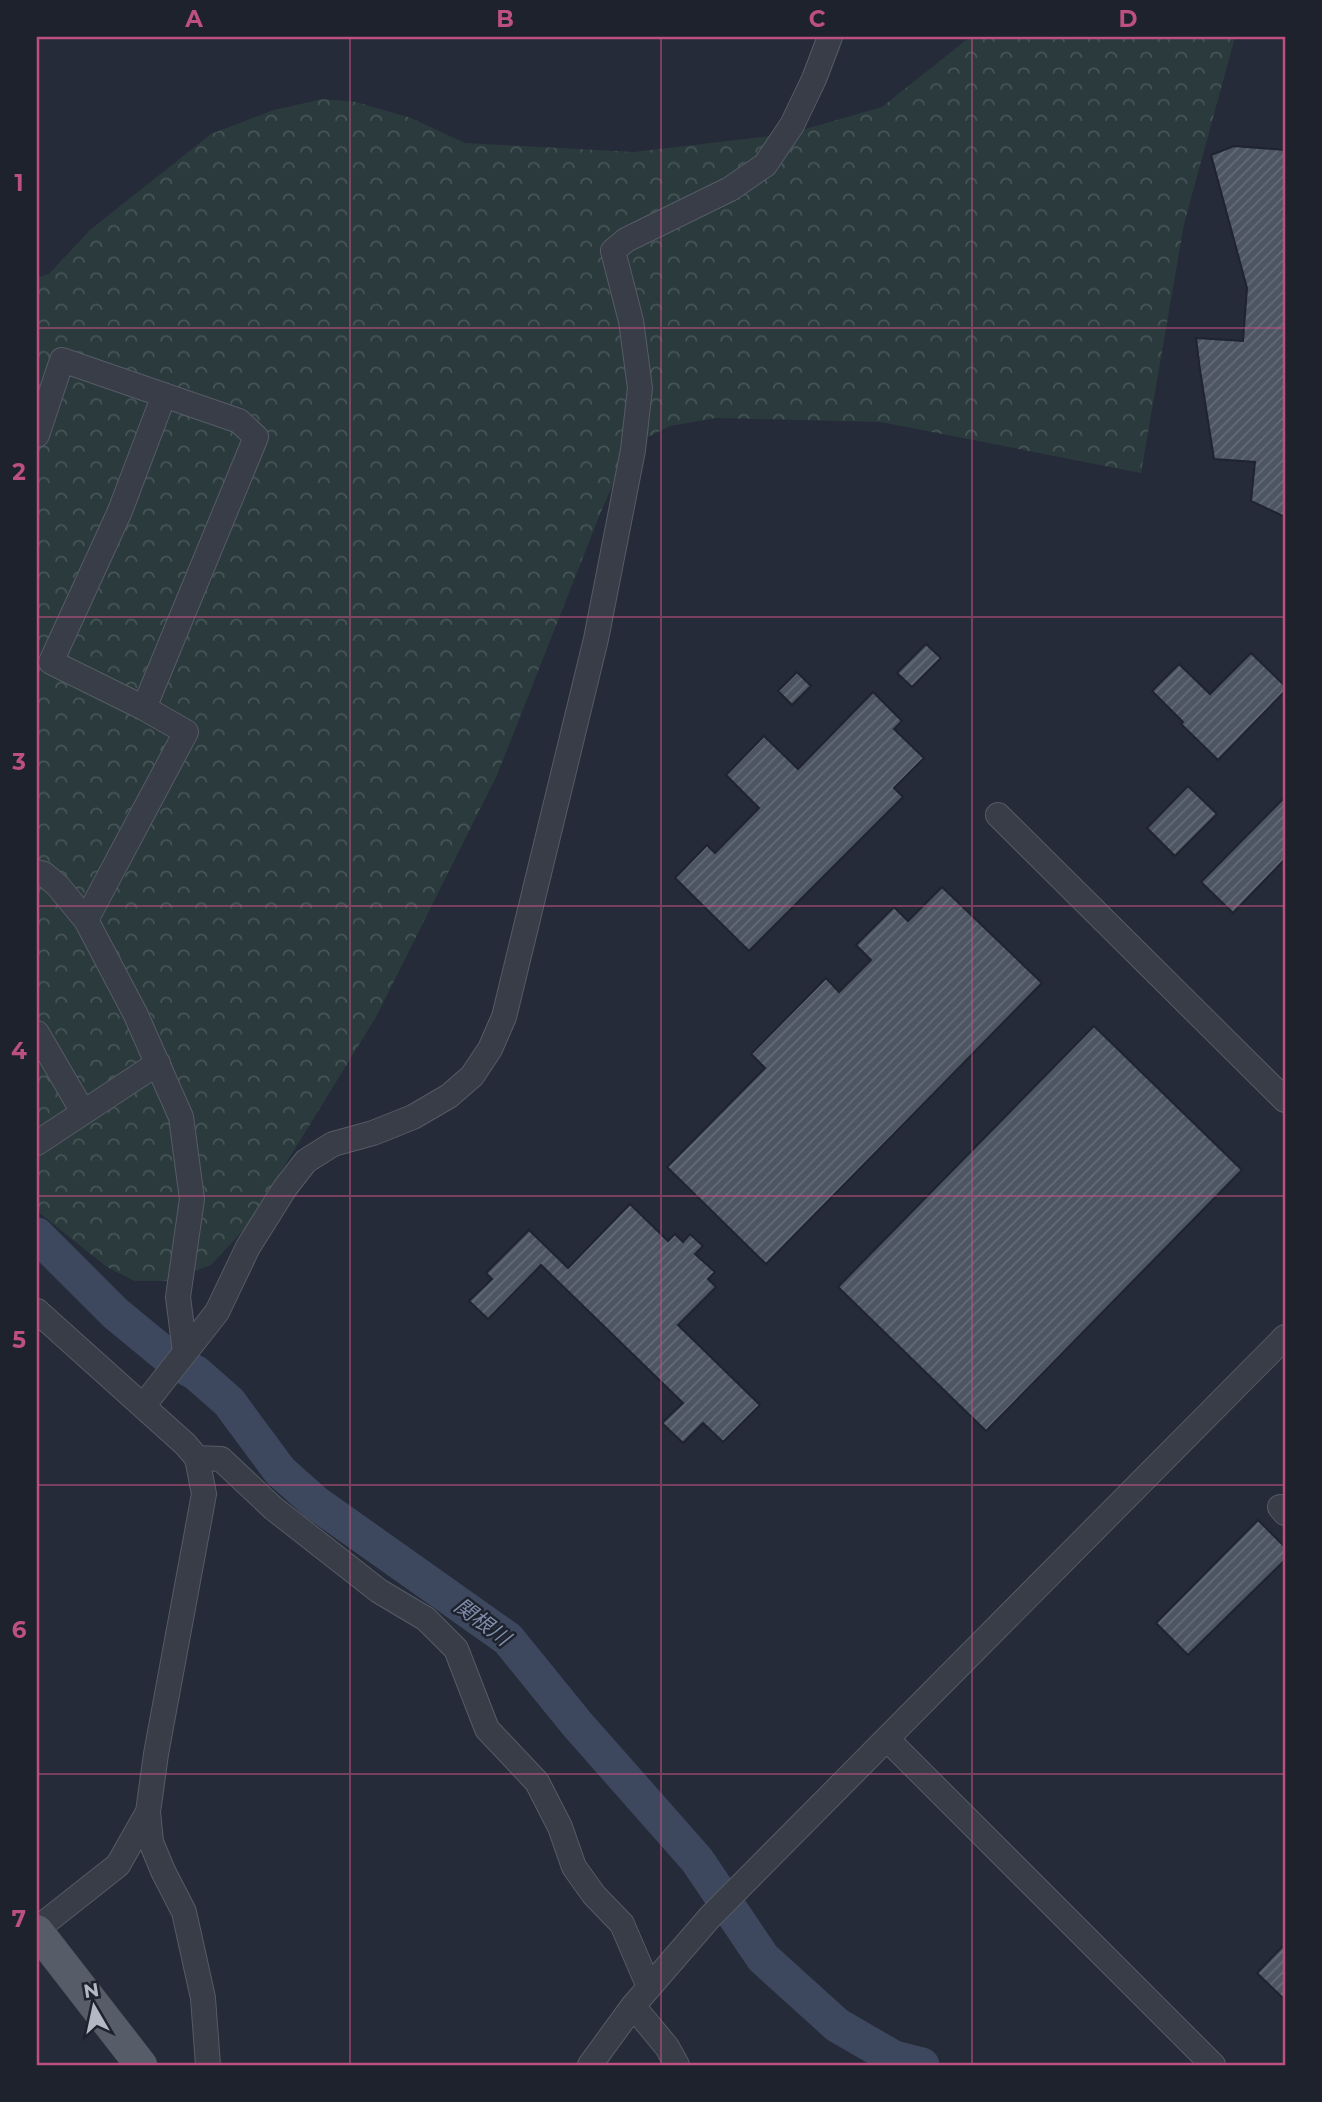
<svg xmlns="http://www.w3.org/2000/svg" width="1322" height="2102" font-family="Montserrat,'Noto Sans JP',sans-serif">
<style>
.forest{fill:url(#forest-crowns)}
.lines{fill:none;stroke-linecap:round;stroke-linejoin:round}
.river{stroke:#3d485f;stroke-width:35}
.building{fill:url(#building-hatch);stroke:#1f242f;stroke-width:2}
.minor-casing{stroke:#565b66;stroke-width:26}
.major-casing{stroke:#414651;stroke-width:33}
.minor{stroke:#383d48;stroke-width:24}
.major{stroke:#565c68;stroke-width:32}
.grid{fill:none;stroke:#bd5080;stroke-width:2;stroke-opacity:0.55}
.labels{text-anchor:middle;stroke-width:5;stroke-linejoin:round;paint-order:stroke}
.water-label{font-size:21px;font-style:italic;fill:#7f8da9;stroke:#1d222d}
.neatline{fill:none;stroke:#bd5080;stroke-width:2.5}
.grid-label{font-size:23px;text-anchor:middle;font-weight:bold;fill:#bd5080}
</style>
<defs>
<pattern id="forest-crowns" width="20" height="18" patternUnits="userSpaceOnUse" patternTransform="scale(1.75)"><rect width="20" height="18" fill="#2b3b3d"/><path d="M2 6a3 3 0 1 1 6 0M12 15a3 3 0 1 1 6 0" fill="none" stroke="#475557"/></pattern>
<pattern id="building-hatch" width="6" height="6" patternUnits="userSpaceOnUse" patternTransform="scale(1.75)"><rect width="6" height="6" fill="#4d5563"/><path d="M-1 1l2-2M0 6l6-6M5 7l2-2" fill="none" stroke="#646b78"/></pattern>
</defs>
<rect width="100%" height="100%" fill="#252b38"/>
<path class="forest" d="M970 37H1235L1184 224 1141 473 881 422 716 418 670 426 640 441 622 464 600 514 497 775 376 1017 248 1225 211 1265 168 1281H135L107 1267 37 1211V278L49 274 90 230 211 134 274 110 323 99 356 102 411 118 465 143 634 152 788 134 882 107Z"/>
<g class="lines">
<path class="river" d="M37 1235 115 1313 172 1360 196 1373 229 1402 280 1471 316 1503 508 1639 577 1724 697 1860 763 1958 837 2025 894 2058 922 2065"/>
</g>
<path class="building" d="M1234 146 1285 150V517L1251 501 1255 462 1214 459 1200 370 1196 338 1243 341 1247 288 1211 155Z
M926 644 941 658 912 687 897 673Z
M1251 653 1285 686V691L1218 760 1181 724 1183 722 1152 691 1179 664 1210 694Z
M797 672 811 686 792 705 778 691Z
M873 692 902 721 894 729 924 758 894 788 903 797 749 951 675 878 707 845 715 853 759 808 726 775 764 736 798 769Z
M1188 786 1217 814 1175 856 1147 828Z
M1285 797V859L1233 913 1201 882Z
M942 887 1042 983 766 1264 667 1167 765 1068 751 1054 826 978 839 992 871 960 856 945 894 907 908 921Z
M1094 1026 1242 1170 986 1431 838 1287Z
M630 1204 668 1241 675 1234 683 1242 690 1234 703 1246 695 1254 715 1272 708 1279 716 1287 678 1325 760 1405 723 1442 703 1423 683 1443 662 1423 683 1403 541 1265 488 1319 469 1301 492 1279 486 1273 529 1230 568 1268Z
M1258 1520 1285 1547V1560L1188 1655 1156 1623Z
M1285 1944V2000L1257 1973Z"/>
<g class="lines">
<g class="minor-casing">
<path id="minor" d="M37 435 62 360 239 421 256 437 144 708 186 732 86 920
M144 708 51 662 120 511 164 395
M998 815 1285 1100
M37 872 44 874 58 886 86 920 135 1013 181 1117 192 1199 178 1297 185 1352
M37 1033 83 1112
M37 1143 158 1063
M37 1311 185 1444 197 1458 204 1494 156 1754 148 1812 151 1842 163 1871 184 1912 203 1998 208 2065
M143 1406 217 1312 248 1247 285 1188 306 1161 333 1144 373 1133 413 1117 449 1096 472 1076 490 1049 504 1017 596 639 633 450 640 388 631 321 613 251 626 240 730 189 765 165 792 125 814 79 830 37
M197 1458 221 1459 273 1508 379 1591 426 1619 456 1649 487 1729 537 1782 560 1827 574 1867 594 1895 622 1924 649 1987
M1280 1507 1285 1513
M888 1740 1213 2065
M37 1929 118 1865 148 1812
M633 2006 667 2047 677 2065
M590 2065 633 2006 710 1917 1285 1337"/>
</g>
<g class="major-casing">
<path id="major" d="M37 1931 141 2065"/>
</g>
<use href="#minor" class="minor"/>
<use href="#major" class="major"/>
</g>
<path class="grid" d="M350 37V2065M661 37V2065M972 37V2065M37 328H1285M37 617H1285M37 906H1285M37 1196H1285M37 1485H1285M37 1774H1285"/>
<g class="labels">
<g class="water-label">
<text transform="translate(482 1622) rotate(37)" y="7">関根川</text>
</g>
</g>
<rect width="1322" height="2102" fill="none" stroke="#1d222d" stroke-width="77"/>
<g transform="translate(94 2007) rotate(351)" stroke="#1d222d" stroke-width="5" paint-order="stroke">
<path d="M0-5L12 26L0 18L-12 26Z" fill="#b3b8c4"/>
<text y="-10" font-size="19" font-weight="bold" text-anchor="middle" fill="#b3b8c4">N</text>
</g>
<rect x="38" y="38" width="1246" height="2026" class="neatline"/>
<g class="grid-label">
<text x="194" y="27">A</text>
<text x="505" y="27">B</text>
<text x="817" y="27">C</text>
<text x="1128" y="27">D</text>
<text x="19" y="191">1</text>
<text x="19" y="480">2</text>
<text x="19" y="770">3</text>
<text x="19" y="1059">4</text>
<text x="19" y="1348">5</text>
<text x="19" y="1638">6</text>
<text x="19" y="1927">7</text>
</g>
</svg>
